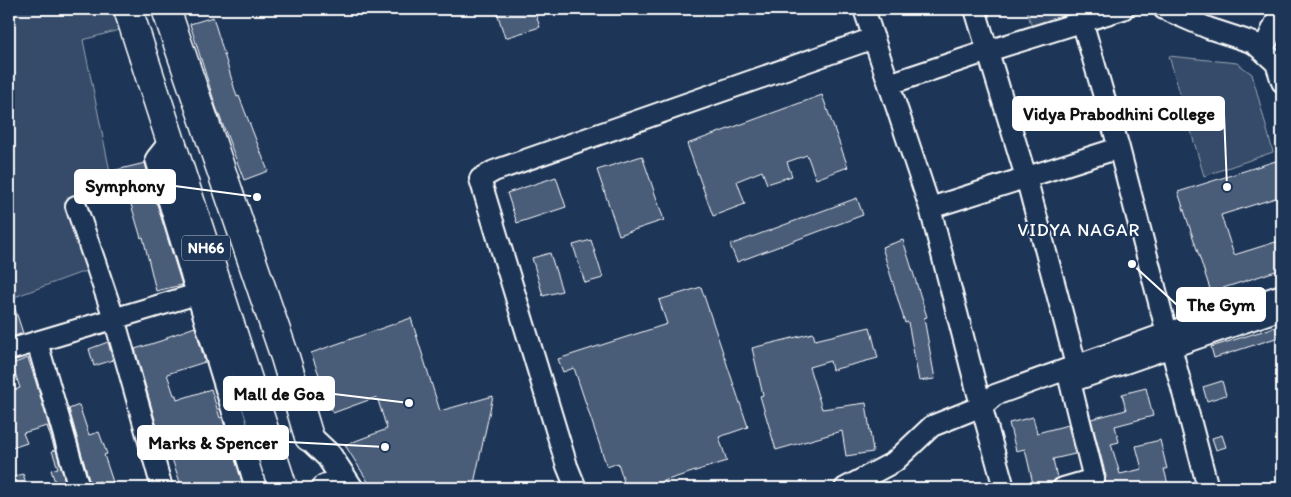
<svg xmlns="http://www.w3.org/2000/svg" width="1291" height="497" font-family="Itim,sans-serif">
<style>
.green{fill:#364b69;stroke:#9aa5b4}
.building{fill:#4a5d79;stroke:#fff}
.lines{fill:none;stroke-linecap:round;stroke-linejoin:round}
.minor-casing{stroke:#fff;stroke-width:24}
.major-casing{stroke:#fff;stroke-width:29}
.highway-casing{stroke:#fff;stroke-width:31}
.minor{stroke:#1d3557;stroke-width:20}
.major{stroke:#1d3557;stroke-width:25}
.highway{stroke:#1d3557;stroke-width:28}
.labels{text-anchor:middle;stroke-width:4.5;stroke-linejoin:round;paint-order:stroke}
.shield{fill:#1d3557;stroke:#bbc2cd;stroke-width:1}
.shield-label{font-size:15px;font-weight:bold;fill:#fff}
.neighbourhood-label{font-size:18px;letter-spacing:1px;fill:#fff;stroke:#1d3557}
.leader{fill:none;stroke:#fff;stroke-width:2}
.callout-dot{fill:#fff;stroke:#1d3557;stroke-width:2}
.callout{fill:#fff;stroke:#fff;stroke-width:2}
.callout-label{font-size:18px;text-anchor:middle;font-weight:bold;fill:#111}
</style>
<rect width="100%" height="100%" fill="#1d3557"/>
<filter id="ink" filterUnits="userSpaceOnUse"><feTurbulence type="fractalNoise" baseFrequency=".02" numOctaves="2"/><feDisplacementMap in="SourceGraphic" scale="10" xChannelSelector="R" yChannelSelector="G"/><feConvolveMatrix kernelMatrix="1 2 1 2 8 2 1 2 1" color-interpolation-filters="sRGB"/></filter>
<g filter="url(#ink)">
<path class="green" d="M9 9H112L119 30 83 40 115 196 70 203 88 270 9 299Z
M1026 9H1093L1032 27Z
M1169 56 1237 63 1252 74 1273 152 1204 176Z"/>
<path class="building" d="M496 9H534L540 27 505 38Z
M213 17 237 97 239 96 268 171 244 180 216 107 190 24Z
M822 95 848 167 816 179 807 155 787 162 792 176 767 184 762 171 737 181 745 204 713 216 687 144Z
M642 156 664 220 619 235 597 170Z
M1282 159V196L1221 215 1234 255 1282 240V269L1211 292 1178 192Z
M145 163 156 204H157L182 285 156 291 143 237 141 238 130 201 121 203 112 171Z
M556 177 566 207 517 223 507 193Z
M857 198 863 215 737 262 730 245Z
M591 240 603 278 585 283 573 245Z
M903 240 927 317 924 318 935 379 919 381 908 322 905 323 882 247Z
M550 253 562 291 543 296 532 258Z
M701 287 748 427 719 437 727 461 642 488H626L618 463 607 467 574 368 563 372 558 359 667 324 659 300Z
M9 297H11L23 333 9 338Z
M411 318 440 411 493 396 473 488H372L345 445 387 429 377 397 333 413 311 353Z
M1282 325V336L1214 358 1211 347Z
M195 327 205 362 167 374 174 395H176L177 400 211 389 220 418 222 417 244 488H182L170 453 165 455 135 349 167 339V337Z
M870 327 878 358 832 370 830 361 809 367 822 409 866 403 873 452 846 456 842 431 776 450 760 396 763 395 752 348 813 333 815 340Z
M108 342 113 360 94 366 89 349Z
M28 358 36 382 67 488H57L51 470 58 468 52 451 55 450 47 426 23 433 27 443 9 449V392L20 388 12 364Z
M1222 381 1226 395 1207 401 1203 387Z
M1146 388 1153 416 1115 426 1119 442 1111 444 1120 474 1142 469 1136 446 1160 440 1167 469H1164L1169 488H1101L1105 483 1106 476 1091 419 1126 410 1122 394Z
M79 405 89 435 99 432 107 454 104 455 115 488H102L100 481 90 484 69 409Z
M1033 417 1037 433 1068 425 1075 454 1053 459 1057 478 1054 480 1051 488H1034L1025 449 1016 451 1009 423Z
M1222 435 1226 447 1216 450 1212 438Z
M23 474 26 483 16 486 13 477Z"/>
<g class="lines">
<g class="minor-casing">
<path id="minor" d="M864 9 930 208 975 383 1004 488
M975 9 1026 177 1076 365
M1164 9 1208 28 1254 43 1276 63 1282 82
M1082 21 1119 148 1167 333
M1263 50 1282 9
M889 84 988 51 1123 9
M171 140 156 159 256 488
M76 206 114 318 162 488
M930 208 1119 148
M37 342 79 488
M1171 347 1208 488
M9 350 197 294
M1070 382 1282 309
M576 488 567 466 480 179 494 171 874 38
M845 488 894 462 932 426 982 406 995 395 1167 333 1282 295
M1063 488 1094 479 1070 382"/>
</g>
<g class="major-casing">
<path id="major" d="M309 437 329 456 350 488"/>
</g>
<g class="highway-casing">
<path id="highway" d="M128 9 283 488
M166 9 285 357 309 437
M326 488H327"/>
</g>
<use href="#minor" class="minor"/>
<use href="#major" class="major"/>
<use href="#highway" class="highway"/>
</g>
</g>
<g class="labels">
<rect class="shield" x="182" y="235.5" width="48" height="25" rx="4"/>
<g class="shield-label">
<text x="206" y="253">NH66</text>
</g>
<g class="neighbourhood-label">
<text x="1079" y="236">VIDYA NAGAR</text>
</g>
</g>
<path class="leader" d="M1227 187L1224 114M257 197L175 186M1132 264L1177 305M409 403L334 394M385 447L288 442"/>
<g class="callout-dot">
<circle cx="1227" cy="187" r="5"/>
<circle cx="257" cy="197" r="5"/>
<circle cx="1132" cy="264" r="5"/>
<circle cx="409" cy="403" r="5"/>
<circle cx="385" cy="447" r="5"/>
</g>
<g class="callout">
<rect x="1013" y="97" width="211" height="33" rx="5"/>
<rect x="75" y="170" width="100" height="33" rx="5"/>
<rect x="1177" y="288" width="88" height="33" rx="5"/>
<rect x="224" y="377" width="110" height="33" rx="5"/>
<rect x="138" y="426" width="150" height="33" rx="5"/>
</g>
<g class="callout-label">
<text x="1119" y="120">Vidya Prabodhini College</text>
<text x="125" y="192">Symphony</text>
<text x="1221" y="311">The Gym</text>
<text x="279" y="400">Mall de Goa</text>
<text x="213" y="449">Marks &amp; Spencer</text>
</g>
<rect width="1291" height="497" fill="none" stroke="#1d3557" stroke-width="30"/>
<rect x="15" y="15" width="1261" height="467" fill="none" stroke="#fff" stroke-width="2" filter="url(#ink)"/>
</svg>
